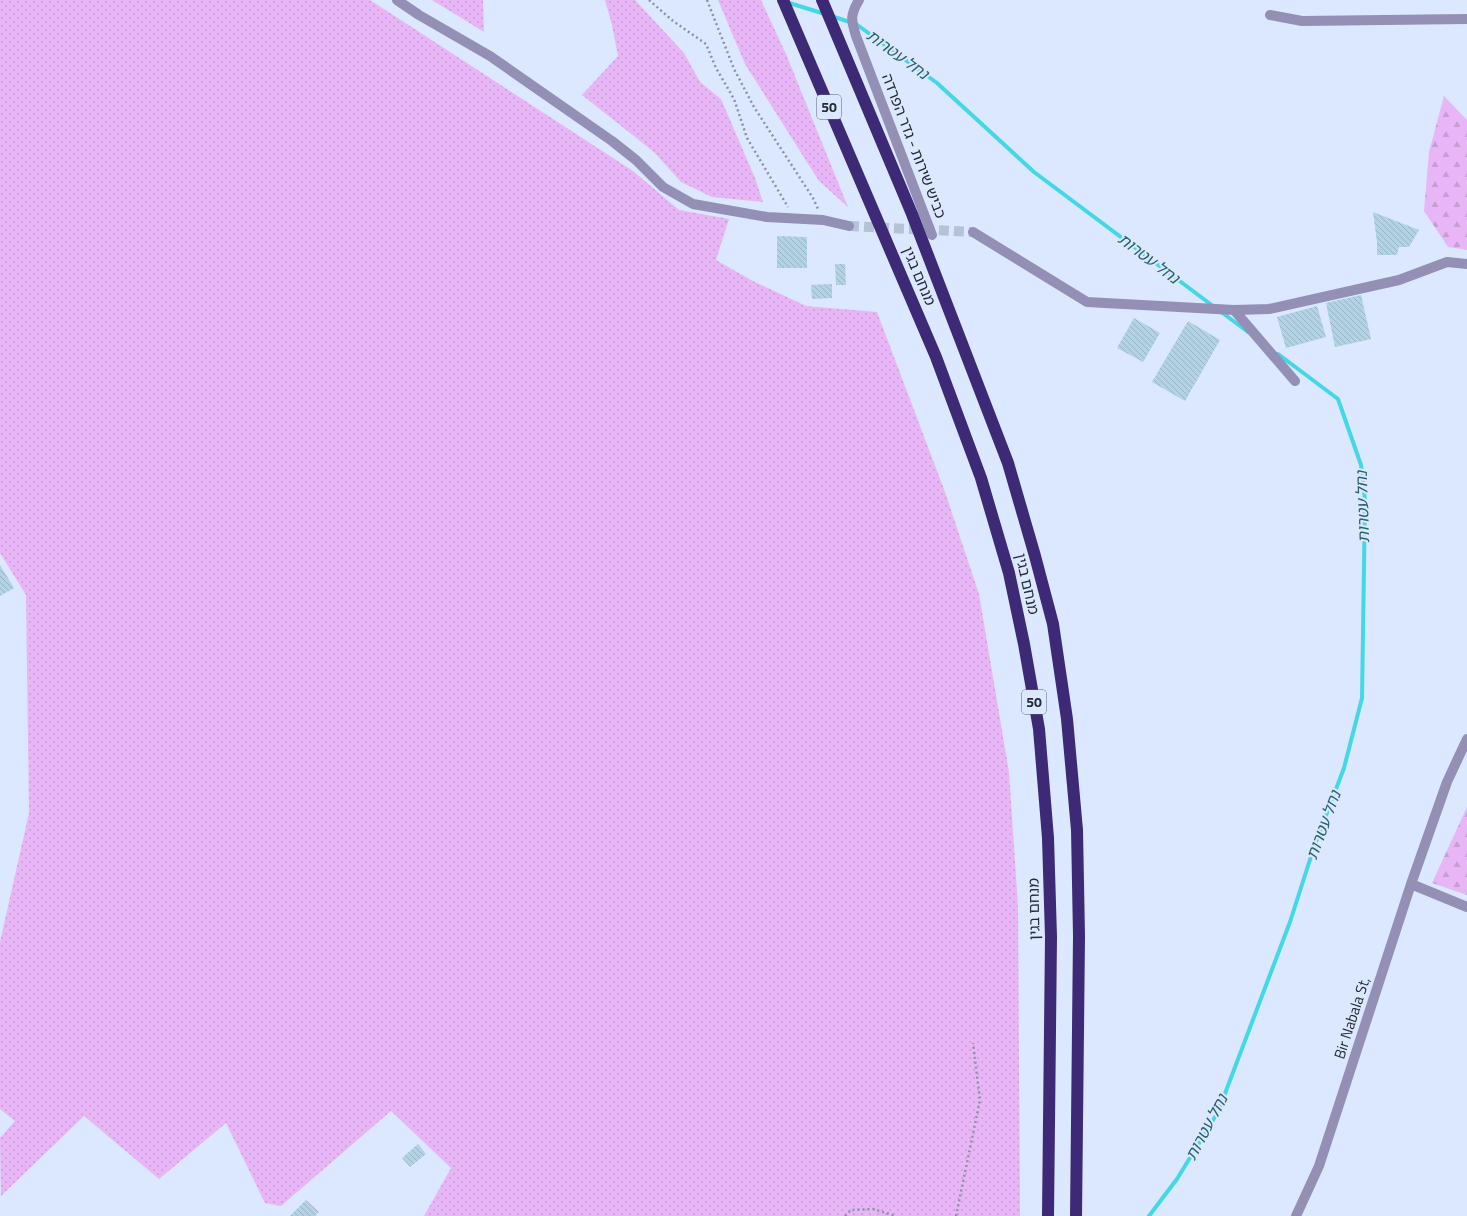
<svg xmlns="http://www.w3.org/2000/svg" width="1467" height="1216" font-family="'Titillium Web','Noto Sans Hebrew',sans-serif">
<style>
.grass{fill:url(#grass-dots)}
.forest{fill:url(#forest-firs)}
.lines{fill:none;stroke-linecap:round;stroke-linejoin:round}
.stream{stroke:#43d7e8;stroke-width:4}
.building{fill:url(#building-back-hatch)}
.minor-tunnel{stroke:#b6c2d6;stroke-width:10;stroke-dasharray:10 5;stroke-linecap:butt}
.path{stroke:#8a93a5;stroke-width:2.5;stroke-dasharray:2 3;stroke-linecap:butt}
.minor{stroke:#948fb5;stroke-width:10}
.highway{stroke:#3d2975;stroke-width:12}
.labels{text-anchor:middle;stroke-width:4;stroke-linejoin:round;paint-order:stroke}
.shield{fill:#dbe8ff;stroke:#5b6371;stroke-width:1}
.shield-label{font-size:14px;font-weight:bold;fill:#242a34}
.street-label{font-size:15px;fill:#242a34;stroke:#dbe8ff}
.water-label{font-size:16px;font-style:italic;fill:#276269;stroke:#dbe8ff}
</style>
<defs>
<pattern id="grass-dots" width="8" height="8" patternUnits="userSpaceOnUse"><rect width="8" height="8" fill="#e8b6f6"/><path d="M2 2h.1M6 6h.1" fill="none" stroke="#c79dd4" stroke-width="1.8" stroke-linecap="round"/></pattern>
<pattern id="forest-firs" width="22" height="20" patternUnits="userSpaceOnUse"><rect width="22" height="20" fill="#e8b6f6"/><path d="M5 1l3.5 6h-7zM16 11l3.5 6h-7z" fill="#c79dd4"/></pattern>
<pattern id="building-back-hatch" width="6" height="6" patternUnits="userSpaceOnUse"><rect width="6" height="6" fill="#b2d2e5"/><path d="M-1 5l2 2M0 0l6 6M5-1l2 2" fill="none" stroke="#99b4c5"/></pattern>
</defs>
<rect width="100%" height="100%" fill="#dbe8ff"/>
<path class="grass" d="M0 0H370L633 171 679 210 729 219 716 260 751 280 806 306 877 312 945 492 979 594 1009 772 1018 906 1020 1216H424L451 1168 391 1111 281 1206 265 1203 226 1123 159 1179 84 1116 1 1196 0 1138 15 1121 0 1109V942L29 813 26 595 0 553Z
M432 0H483L484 32Z
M605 0H635L684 53 700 82 721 99 755 178 763 202 712 197 681 182 654 152 582 95 618 56 612 25Z
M718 0H761L786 54 848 207 819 181 745 64Z"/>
<path class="forest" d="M1444 96 1467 120V250L1448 247 1424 211 1429 152Z
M1467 807V895L1432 883Z"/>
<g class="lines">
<path class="stream" d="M786 2 825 14
M831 16 856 24 937 83 1034 172 1213 306
M1220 311 1248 332
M1149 1216 1177 1179 1218 1112 1290 922 1314 847 1344 768 1362 698 1365 500 1361 465 1338 399 1278 354"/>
</g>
<path class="building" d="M1373 212 1419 230 1409 247H1399L1397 255H1377V242Z
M777 236 807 237V268H777Z
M835 264H845L846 285H836Z
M832 284V298L812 299 811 285Z
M1361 295 1371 339 1335 347 1326 303Z
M1317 306 1326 337 1286 348 1277 317Z
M1134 318 1160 333 1143 362 1117 348Z
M1188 321 1220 340 1185 401 1152 382Z
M0 565 14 588 0 596Z
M418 1144 426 1154 410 1167 402 1158Z
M306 1200 319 1212 315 1216H290Z"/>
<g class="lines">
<path class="minor-tunnel" d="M849 226 973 232"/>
<path class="path" d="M649 0 673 21 706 44 716 68 734 99 747 138 788 207
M707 0 734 69 754 107 813 198 818 209
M845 1216 851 1210 873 1209 896 1216
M956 1216 980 1100 973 1043"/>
<path class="minor" d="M397 0 419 15 490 56 612 141 636 160 663 187 693 204 767 217 823 220 849 226
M859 0C850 15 851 20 856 36L932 235
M1270 15 1302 21 1467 19
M973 232 1087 302 1234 310 1269 309 1399 280 1447 262 1467 264
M1234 310 1295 381
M1411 884 1447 782 1467 739
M1296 1216 1319 1166 1411 884 1467 907"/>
<path class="highway" d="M783 0 936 357 981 478 1009 573 1024 644 1039 729 1048 838 1051 937 1048 1216
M822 0 912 214 1008 463 1035 556 1053 624 1067 719 1077 830 1079 936 1076 1216"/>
</g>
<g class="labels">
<g class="shield">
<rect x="817" y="95" width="24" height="24" rx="3"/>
<rect x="1022" y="690" width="24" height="24" rx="3"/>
</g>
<g class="shield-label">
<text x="829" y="112">50</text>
<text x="1034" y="707">50</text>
</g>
<g class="street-label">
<text transform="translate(914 146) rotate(69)" y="5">כביש שירות - גדר הפרדה</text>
<text transform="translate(919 276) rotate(67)" y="5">מנחם בגין</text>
<text transform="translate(1027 584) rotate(77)" y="5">מנחם בגין</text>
<text transform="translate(1034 909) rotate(-91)" y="5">מנחם בגין</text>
<text transform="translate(1352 1018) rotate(-72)" y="5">Bir Nabala St,</text>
</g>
<g class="water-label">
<text transform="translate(898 54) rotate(36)" y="6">נחל עטרות</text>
<text transform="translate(1149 258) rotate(37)" y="6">נחל עטרות</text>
<text transform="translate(1362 507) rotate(-92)" y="6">נחל עטרות</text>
<text transform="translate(1323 825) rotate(-70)" y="6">נחל עטרות</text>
<text transform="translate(1206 1127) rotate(-62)" y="6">נחל עטרות</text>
</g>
</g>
</svg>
